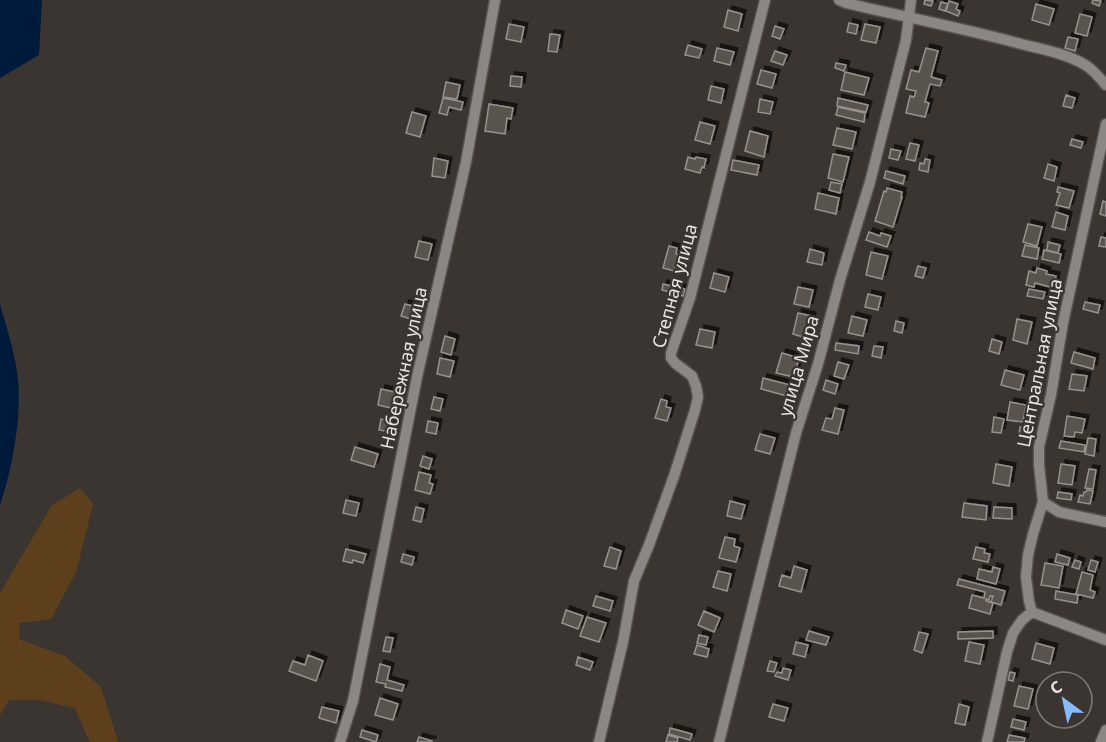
<svg xmlns="http://www.w3.org/2000/svg" width="1106" height="742" font-family="'Noto Sans',sans-serif">
<style>
.green{fill:#5e3f1c}
.water{fill:#001a3b}
.building{fill:#58534e;stroke:#97928d;stroke-width:1.5;filter:url(#shadow)}
.lines{fill:none;stroke-linecap:round;stroke-linejoin:round}
.minor-casing{stroke:#56514d;stroke-width:13}
.minor{stroke:#8a8785;stroke-width:10}
.labels{text-anchor:middle;stroke-width:4.5;stroke-linejoin:round;paint-order:stroke}
.street-label{font-size:18px;fill:#e8e5e2;stroke:#3a3531}
</style>
<defs>
<filter id="shadow"><feDropShadow dx="4" dy="-4" stdDeviation="0" flood-color="#0009"/></filter>
</defs>
<rect width="100%" height="100%" fill="#3a3531"/>
<path class="green" d="M80 488 93 504 76 572 51 619 20 623 19 639 65 656 101 687 118 742H90L86 734 75 708 39 700H9L0 715V593L52 505Z"/>
<path class="water" d="M0 0H42L39 55 0 78Z
M0 304C6 326 14 349 17 372 23 411 13 467 0 505Z"/>
<path class="building" d="M925 0 933 1 931 6 924 4Z
M1093 0 1101 1 1099 6 1092 3Z
M949 1 958 4 956 9 960 11 958 16 946 11Z
M941 2 948 4 945 11 939 9Z
M1036 4 1054 9 1049 25 1032 20Z
M728 10 742 14 738 31 724 27Z
M1080 14 1092 17 1087 36 1075 33Z
M849 23 858 25 856 34 847 32Z
M509 24 524 27 521 42 506 39Z
M865 24 880 27 876 43 861 40Z
M775 26 784 29 780 39 772 36Z
M550 34 560 35 557 52 548 51Z
M1068 37 1078 39 1075 51 1065 48Z
M688 45 702 49 699 58 685 55Z
M717 48 734 52 730 65 714 61Z
M926 48 938 51 931 77 942 80 940 86 930 84 925 102 929 103 925 117 906 113 910 96 914 97 916 91 906 89 911 70 919 72Z
M775 51 787 55 783 65 771 61Z
M836 63 846 65 844 71 835 68Z
M761 70 776 74 772 88 757 84Z
M845 72 869 78 864 95 841 90Z
M511 76 522 77 521 87 510 86Z
M446 82 460 85 457 99 443 97Z
M711 86 724 89 721 103 708 100Z
M1066 95 1075 98 1072 108 1063 106Z
M443 98 463 102 461 110 449 107 447 115 439 113Z
M838 98 868 105 866 112 837 106Z
M760 99 773 102 770 114 758 112Z
M489 104 513 108 511 119 507 118 505 134 485 131Z
M838 107 865 113 864 122 836 115Z
M412 112 426 116 420 137 406 133Z
M700 122 715 126 710 144 695 140Z
M837 128 856 132 852 149 833 145Z
M750 131 768 136 764 157 745 151Z
M1072 139 1083 142 1081 148 1070 145Z
M910 143 919 145 915 161 906 159Z
M891 149 901 151 898 160 889 158Z
M833 154 849 157 843 182 828 178Z
M688 157 695 159 696 157 706 159 704 168 702 167 700 173 685 169Z
M434 158 448 161 445 178 432 176Z
M925 159 930 160 928 172 919 170 920 163 924 164Z
M733 160 759 165 757 175 731 170Z
M1048 164 1057 167 1054 181 1044 178Z
M886 171 905 176 903 184 884 178Z
M831 182 842 184 840 193 829 190Z
M1058 187 1074 191 1069 208 1056 205 1060 193 1057 192Z
M887 188 902 192 901 197H902L893 227 875 221 884 191 886 192Z
M818 193 839 198 836 214 815 209Z
M1103 201 1106 202V216L1100 214Z
M1056 212 1068 216 1065 230 1052 227Z
M1028 224 1042 227 1037 246 1023 242Z
M869 232 880 236 881 233 891 236 887 247 866 240Z
M1101 237 1106 238V247L1099 246Z
M419 241 432 244 428 260 415 257Z
M1048 242 1060 245 1058 253 1047 250Z
M1025 245 1039 248 1037 259 1022 256Z
M669 246 677 248 676 254 682 256 678 272 663 268Z
M810 249 824 253 822 265 807 262Z
M1044 250 1061 254 1059 263 1042 259Z
M871 252 888 256 882 279 866 275Z
M918 266 926 268 923 278 915 276Z
M1037 268 1047 271 1046 274 1056 276 1054 288 1035 283 1034 287 1026 285 1029 271 1036 273Z
M714 273 729 277 725 292 710 288Z
M663 284 685 289 683 296 662 290Z
M798 287 813 290 809 307 794 304Z
M1029 289 1045 292 1043 299 1027 296Z
M868 294 881 297 878 310 865 307Z
M1085 302 1100 305 1098 313 1083 309Z
M405 304 417 307 414 320 401 316Z
M798 313 812 316 806 338 793 334Z
M852 316 867 320 863 336 848 333Z
M1017 319 1032 322 1027 344 1013 340Z
M896 321 904 323 902 333 894 331Z
M700 329 715 332 712 348 696 345Z
M445 336 455 339 451 355 441 352Z
M992 339 1002 342 999 354 989 351Z
M836 343 859 346 858 354 835 350Z
M874 346 883 347 881 358 872 356Z
M1074 352 1095 358 1093 369 1071 363Z
M782 353 799 358 794 377 776 373Z
M440 358 454 361 450 377 437 374Z
M838 362 849 365 844 379 834 376Z
M1005 370 1024 375 1020 390 1001 385Z
M1072 374 1087 376 1084 391 1069 389Z
M763 378 794 386 791 397 761 389Z
M826 380 838 384 835 394 823 390Z
M381 389 399 393 395 409 378 405Z
M434 397 443 399 440 411 431 409Z
M661 399 667 401 666 407 671 408 667 421 655 418Z
M1010 402 1026 405 1023 422 1007 420Z
M835 408 844 410 838 434 822 430 826 418 832 419Z
M1067 416 1085 419 1082 433 1075 432 1074 437 1064 436Z
M994 417 1004 419 1001 433 992 432Z
M381 419 392 421 390 432 379 430Z
M428 421 438 423 436 434 426 432Z
M1020 427 1026 428 1025 435 1019 434Z
M760 434 775 438 770 454 755 450Z
M1088 438 1096 439 1094 456 1085 454Z
M1061 441 1085 445 1084 452 1059 448Z
M355 447 378 454 374 467 351 460Z
M423 456 432 459 429 469 420 466Z
M996 464 1012 467 1009 486 993 483Z
M1061 464 1075 466 1072 485 1058 483Z
M1089 469 1096 470 1093 489 1085 488Z
M419 472 431 475 429 483 433 484 430 494 415 490Z
M1087 490 1093 491 1090 504 1078 502 1080 495 1083 496 1084 492H1086Z
M1058 492 1072 494 1071 500 1057 498Z
M346 500 359 503 356 516 343 513Z
M730 501 745 505 741 519 727 516Z
M964 503 987 506 986 520 962 517Z
M416 507 424 509 421 522 413 520Z
M994 507 1012 508V519L993 518Z
M725 537 735 539 734 546 740 548 736 562 719 558Z
M610 547 621 551 616 569 604 566Z
M976 547 985 549 984 553 990 554 988 562 973 559Z
M346 549 366 554 363 563 353 560 352 563 343 561Z
M403 554 414 557 412 565 401 562Z
M1057 554 1070 558 1068 565 1055 562Z
M1075 560 1081 562 1079 569 1072 567Z
M1091 560 1098 562 1095 572 1088 570Z
M1045 563 1063 566 1059 588 1041 585Z
M794 566 807 570 801 592 779 586 782 575 791 578Z
M993 567 1000 569 996 584 977 579 979 569 992 572Z
M718 571 731 574 727 591 713 587Z
M1082 572 1093 575 1090 590 1095 592 1093 598 1076 594Z
M959 579 1005 591 1001 605 991 602 993 596H990L989 600 986 599V601L993 603 990 614 969 608 972 595 984 598 985 592 957 585Z
M1056 591 1078 595 1077 603 1055 599Z
M596 596 613 601 610 611 593 606Z
M566 610 583 616 578 629 562 623Z
M704 611 720 618 714 632 698 625Z
M587 617 606 623 599 642 580 636Z
M809 631 829 637 826 645 806 640Z
M993 631V638L958 639V632Z
M919 632 928 634 922 653 914 650Z
M699 635 708 637 706 645 697 643Z
M386 637 393 638 390 652 383 651Z
M796 642 808 645 805 657 793 654Z
M969 642 984 645 980 664 965 661Z
M1036 643 1054 648 1050 664 1032 659Z
M697 645 709 649 707 657 694 654Z
M308 655 323 661 316 681 289 671 293 661 305 665Z
M578 657 593 662 590 670 576 665Z
M770 661 777 663 774 672 767 671Z
M380 664 390 667 387 680 404 685 402 691 385 687 386 684 376 682Z
M783 668 791 670 788 680 775 676 777 672 782 673Z
M1010 672 1015 673 1013 681 1008 680Z
M1019 686 1033 689 1028 709 1014 706Z
M380 698 398 704 393 720 375 715Z
M773 704 788 708 784 721 769 717Z
M959 704 969 707 965 725 955 723Z
M322 707 339 711 336 723 319 718Z
M1013 719 1026 722 1024 730 1011 727Z
M670 728 692 734 690 740 669 734Z
M362 730 378 735 376 742 360 737Z
M668 735 678 738 677 742H666Z
M1009 735 1025 738 1024 742H1007Z
M419 737 432 741V742H417Z"/>
<g class="lines">
<g class="minor-casing">
<path id="minor" d="M839 0 846 3C904 17 963 28 1021 44 1042 49 1068 54 1087 66 1094 71 1100 78 1106 85
M1043 502 1059 512 1106 522
M1032 612 1106 640
M340 742 353 701 417 377 466 162 495 0
M599 742 623 642 634 581 649 545 674 476 695 410 698 397 696 386 692 376 675 363 671 358V353L690 298 765 0
M719 742 796 433 818 364 840 280 870 182 906 40 911 0
M987 742 1007 652 1013 633 1022 620 1032 612 1029 601 1026 577 1028 555 1033 534 1043 502 1039 465V447L1051 395 1063 323 1106 124
M1101 742 1106 730"/>
</g>
<use href="#minor" class="minor"/>
</g>
<g class="labels">
<g class="street-label">
<text transform="translate(675 286) rotate(-75)" y="6">Степная улица</text>
<text transform="translate(1040 363) rotate(-79)" y="6">Центральная улица</text>
<text transform="translate(799 366) rotate(-74)" y="6">улица Мира</text>
<text transform="translate(404 368) rotate(-78)" y="6">Набережная улица</text>
</g>
</g>
<g transform="translate(1064 700) rotate(327)"><circle r="28" fill="#3a3531" stroke="#807b78" stroke-width="1.5"/>
<path d="M0-4.5L10 22L0 15L-10 22Z" fill="#86bbfb"/>
<text y="-9" font-size="16" font-weight="bold" text-anchor="middle" fill="#e8e5e2">С</text>
</g>
</svg>
